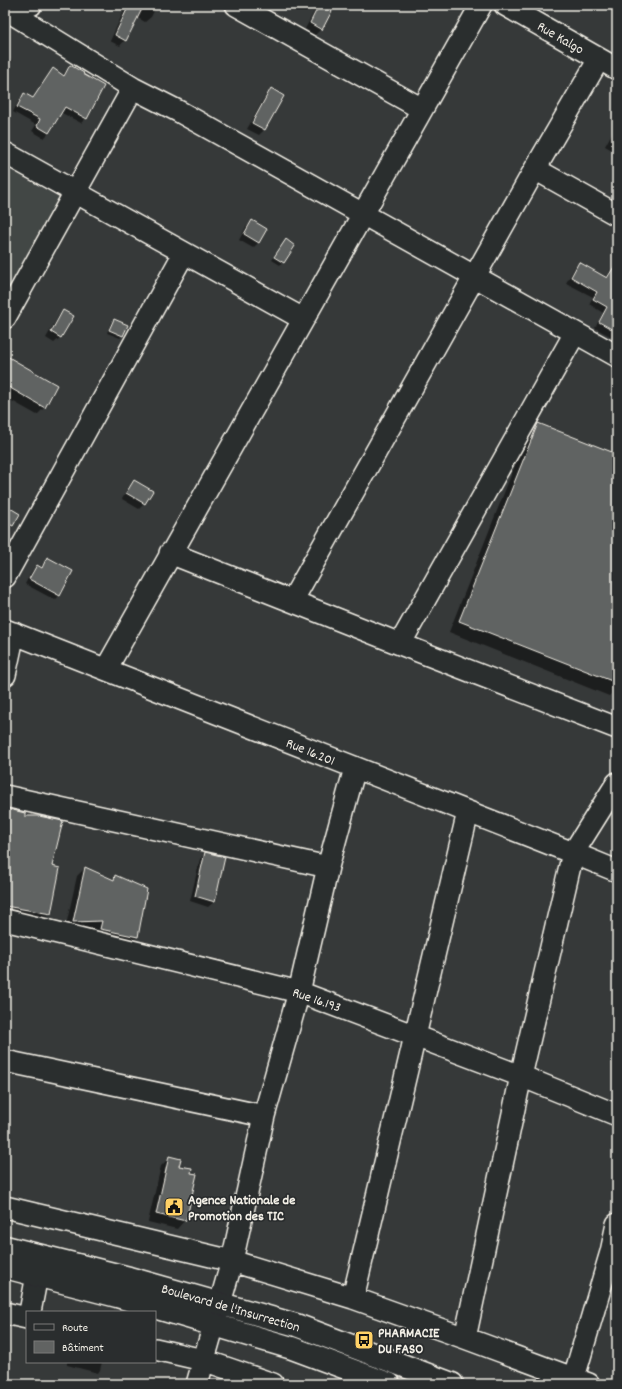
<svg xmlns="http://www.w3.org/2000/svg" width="622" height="1389" font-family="Dekko,sans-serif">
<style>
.built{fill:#434645}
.shadow{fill:#0007}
.building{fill:#616362;stroke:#f4f1e8}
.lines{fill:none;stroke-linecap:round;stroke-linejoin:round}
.minor-casing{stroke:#f4f1e8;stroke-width:24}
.major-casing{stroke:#f4f1e8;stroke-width:25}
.minor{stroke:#2a2d2e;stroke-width:21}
.major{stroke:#2a2d2e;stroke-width:22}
.labels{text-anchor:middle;stroke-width:3.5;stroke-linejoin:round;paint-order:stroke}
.street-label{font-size:14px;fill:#f4f1e8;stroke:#2a2d2e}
.poi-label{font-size:14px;font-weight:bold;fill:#f4f1e8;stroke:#2a2d2e;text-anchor:start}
</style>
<rect width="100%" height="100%" fill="#363939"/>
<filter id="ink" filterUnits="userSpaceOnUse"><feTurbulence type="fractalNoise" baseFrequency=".025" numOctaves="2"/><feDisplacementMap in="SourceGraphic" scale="8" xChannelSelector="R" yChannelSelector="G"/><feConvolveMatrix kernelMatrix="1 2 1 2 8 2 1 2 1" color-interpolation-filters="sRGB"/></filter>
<g filter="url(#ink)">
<path class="built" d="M5 167 60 198 5 297Z"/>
<path class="shadow" d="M125 5H157L151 17 145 22 136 17 125 40 120 46 110 41 124 11 122 9Z
M315 5H334L321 29 315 35 305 29 317 6Z
M5 57 12 60 5 72Z
M70 66 86 118 81 123 60 112 49 133 44 138 32 131 36 125 13 112 19 100 24 95 32 99 48 75 53 70 62 76Z
M271 90 265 129 259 135 247 129 266 95Z
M617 124V153L605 146Z
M252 222 265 229 258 243 253 248 239 240 246 227Z
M286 241 294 246 280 265 272 260Z
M617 263V334L614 338 595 328 603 313 589 304 593 297 566 283 574 269 579 264 606 278 612 268Z
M63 311 72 317 60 338 54 343 46 338 58 317Z
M114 321 122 336 120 338 107 333 111 323Z
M5 358 45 407 37 415 5 397Z
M539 424 617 455V688L609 696 449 632 527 435Z
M134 481 145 503 139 509 122 499 129 487Z
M5 506 19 514 12 526 6 531H5Z
M48 558 60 595 55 600 25 584 32 571 37 567 40 568Z
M5 809 23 817 51 867 50 914 41 922 5 916Z
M206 853 214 902 208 907 190 901 200 859Z
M85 868 112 880 115 877 137 937 128 945 92 937 95 929 65 930 77 876Z
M170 1157 178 1166 185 1220 177 1229 148 1222 161 1166Z
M67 1362H102L100 1370 98 1373 67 1365Z"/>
<path class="building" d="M129 5H144L126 41 115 35Z
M319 5H335L322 30 310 23Z
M70 65 84 73 83 74 104 86 87 119 65 107 49 133 37 126 40 119 17 107 24 93 33 98 53 68 64 76Z
M271 88 284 96 265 130 252 123Z
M252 220 267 229 259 243 244 234Z
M286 239 295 246 284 263 274 257Z
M579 262 607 278 617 262V332L599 322 607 307 593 299 597 292 571 277Z
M63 310 74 316 61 338 51 332Z
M114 319 128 325 123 336 109 330Z
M5 355 57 385 45 408 5 385Z
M538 423 617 454V683L459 621Z
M134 480 153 491 145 504 126 493Z
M5 505 20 514 13 526 5 522Z
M47 557 73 571 60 596 29 579 37 565 42 568Z
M5 808 25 813V816H39L63 821 52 866 60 868 51 914 5 906Z
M205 852 225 857 215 902 195 896Z
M85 867 114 880 115 875 147 889 138 937 100 929 102 921 73 922Z
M169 1156 181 1159 179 1166 192 1168 191 1173 197 1174 186 1221 156 1214Z"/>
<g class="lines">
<g class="minor-casing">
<path id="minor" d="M236 5 422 109
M505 5 617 69
M5 9 133 88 180 112 617 356
M9 12 31 5
M5 153 303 319
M535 169 617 215
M5 318 133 88
M170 553 400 644 617 728
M5 577 184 253
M292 601 535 169 599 59
M5 630 573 853 617 871
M400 644 575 333
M106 669 481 5
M5 675 14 633
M5 796 328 867
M5 920 299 992 521 1076 617 1115
M5 1061 264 1116
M5 1207 232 1261 353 1298 465 1338 589 1384
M353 1298 468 812
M30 1312 37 1275
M5 1313 27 1318
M465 1338 521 1076 573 853 617 783
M155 1349 203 1360 273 1384
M197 1384 232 1261 264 1116 299 992 328 867 355 768
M572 1384 611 1252 617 1224"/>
</g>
<g class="major-casing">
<path id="major" d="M5 1247 129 1278 296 1325 452 1384
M5 1267 117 1296 292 1348 389 1384"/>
</g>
<use href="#minor" class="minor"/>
<use href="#major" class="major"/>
</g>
</g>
<defs>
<g id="civic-square" transform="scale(1)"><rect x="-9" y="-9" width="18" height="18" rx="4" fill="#ffd166" stroke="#2a2d2e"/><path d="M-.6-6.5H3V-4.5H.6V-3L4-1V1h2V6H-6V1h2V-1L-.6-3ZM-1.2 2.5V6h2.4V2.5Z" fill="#111"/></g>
<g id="bus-square" transform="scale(1)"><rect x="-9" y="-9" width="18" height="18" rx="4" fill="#ffd166" stroke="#2a2d2e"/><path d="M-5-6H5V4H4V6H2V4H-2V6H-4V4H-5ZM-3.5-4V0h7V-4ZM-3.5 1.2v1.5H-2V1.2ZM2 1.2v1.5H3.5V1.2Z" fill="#111"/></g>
</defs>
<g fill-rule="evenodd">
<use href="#civic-square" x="174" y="1207"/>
<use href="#bus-square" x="364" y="1340"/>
</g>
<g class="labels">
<g class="street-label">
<text transform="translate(561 37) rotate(30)" y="5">Rue Kalgo</text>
<text transform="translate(311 751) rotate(22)" y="5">Rue 16.201</text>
<text transform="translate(317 999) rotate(19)" y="5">Rue 16.193</text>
<text transform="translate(231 1307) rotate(16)" y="5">Boulevard de l'Insurrection</text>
</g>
<g class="poi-label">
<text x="188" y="1204">Agence Nationale de<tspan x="188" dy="16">Promotion des TIC</tspan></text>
<text x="378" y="1337">PHARMACIE<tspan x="378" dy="16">DU FASO</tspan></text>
</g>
</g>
<rect width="622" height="1389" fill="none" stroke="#2a2d2e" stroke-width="20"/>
<rect x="10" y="10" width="602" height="1369" fill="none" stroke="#f4f1e8" stroke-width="1.5" filter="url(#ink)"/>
<rect x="26" y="1311" width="130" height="52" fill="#2a2d2e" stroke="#7b7b78"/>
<rect x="34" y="1324" width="20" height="6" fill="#2a2d2e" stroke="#7b7b78"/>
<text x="62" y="1331" font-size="12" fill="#f4f1e8">Route</text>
<rect x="34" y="1341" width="20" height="12" fill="#616362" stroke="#7b7b78"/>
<text x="62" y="1351" font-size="12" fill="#f4f1e8">Bâtiment</text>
</svg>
